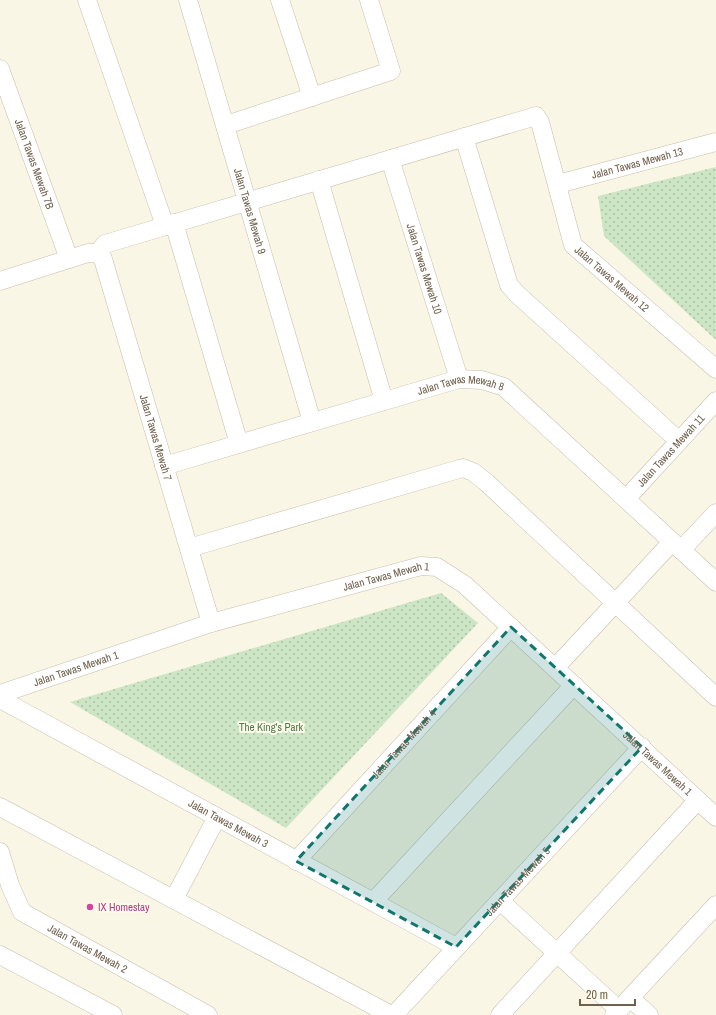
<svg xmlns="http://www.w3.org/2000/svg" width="716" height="1015" font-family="'Archivo Narrow',sans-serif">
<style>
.park{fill:url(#park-dots)}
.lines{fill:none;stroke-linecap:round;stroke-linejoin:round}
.minor-casing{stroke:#c7bdab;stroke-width:19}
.minor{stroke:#fff;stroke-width:18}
.marked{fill:#0f766e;fill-opacity:0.2;stroke:#0f766e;stroke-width:3;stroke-dasharray:8 5;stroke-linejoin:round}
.hotel-dot{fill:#d1479c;stroke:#fdfaeb;stroke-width:1.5}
.labels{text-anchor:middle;stroke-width:4;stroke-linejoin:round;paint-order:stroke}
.street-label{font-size:11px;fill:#70614d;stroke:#fdfaeb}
.park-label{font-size:11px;fill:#4e7a49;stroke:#fdfaeb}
.hotel-label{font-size:11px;fill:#b23c85;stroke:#fdfaeb;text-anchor:start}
</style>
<defs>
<pattern id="park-dots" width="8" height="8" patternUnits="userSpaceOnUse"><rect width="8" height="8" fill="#cce6c5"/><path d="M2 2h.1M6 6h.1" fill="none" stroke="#aabea2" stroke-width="1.8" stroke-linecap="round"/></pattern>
</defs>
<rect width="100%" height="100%" fill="#faf6e5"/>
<path class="park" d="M716 167V340L604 236 598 196Z
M441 593 478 623 286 828 70 702Z"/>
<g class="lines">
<g class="minor-casing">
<g id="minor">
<path d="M87 0 165 226"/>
<path id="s1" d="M188 0 312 422"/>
<path d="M280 0 312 97"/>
<path id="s2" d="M0 69 69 259"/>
<path d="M226 125 391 71 369 0"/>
<path d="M464 137 509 285 517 294 679 441"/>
<path id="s3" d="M390 159 459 379"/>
<path d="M319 180 384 401"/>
<path id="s4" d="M558 184 716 142"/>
<path d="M174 223 239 444"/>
<path id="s5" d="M98 253 105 244 536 116 540 122 573 245 716 369"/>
<path id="s6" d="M98 253 103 259 211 623"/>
<path d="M0 281 88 253H98"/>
<path id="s7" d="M164 466 459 379 482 380 504 387 716 582"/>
<path id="s8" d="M626 499 716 401"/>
<path d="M189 548 459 469 463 468 473 472 486 482 716 697"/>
<path d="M681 550 716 513"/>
<path d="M555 668 672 542"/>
<path id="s9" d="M0 694 211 623 421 566 437 567 465 585 716 817"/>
<path id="s10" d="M0 699 456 947"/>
<path d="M0 807 391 1015"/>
<path id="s11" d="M0 852 10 885 22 912 208 1015"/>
<path id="s12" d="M296 861 511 627"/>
<path d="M174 899 217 817"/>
<path d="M500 901 619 1010"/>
<path d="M373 902 574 685"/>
<path d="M0 955 113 1015"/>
<path d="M630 998 649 1015"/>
<path id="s13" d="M394 1015 642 747"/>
<path d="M500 1015 698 800"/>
<path d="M614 1015 716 905"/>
</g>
</g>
<use href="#minor" class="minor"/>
</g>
<path class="marked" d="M511 627 642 747 456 947 296 861Z"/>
<circle class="hotel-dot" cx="90" cy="907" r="4"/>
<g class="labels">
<g class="street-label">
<text dy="4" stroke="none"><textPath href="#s4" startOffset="82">Jalan Tawas Mewah 13</textPath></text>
<text dy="4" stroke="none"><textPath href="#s2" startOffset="101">Jalan Tawas Mewah 7B</textPath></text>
<text dy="4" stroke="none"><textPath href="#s1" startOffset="220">Jalan Tawas Mewah 9</textPath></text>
<text dy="4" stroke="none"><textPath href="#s3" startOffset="115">Jalan Tawas Mewah 10</textPath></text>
<text dy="4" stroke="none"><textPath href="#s5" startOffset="647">Jalan Tawas Mewah 12</textPath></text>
<text dy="4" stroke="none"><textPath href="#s7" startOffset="309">Jalan Tawas Mewah 8</textPath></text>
<text dy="4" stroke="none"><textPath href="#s6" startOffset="194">Jalan Tawas Mewah 7</textPath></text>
<text dy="4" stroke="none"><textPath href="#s8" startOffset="66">Jalan Tawas Mewah 11</textPath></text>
<text dy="4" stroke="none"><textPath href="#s9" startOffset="404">Jalan Tawas Mewah 1</textPath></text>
<text dy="4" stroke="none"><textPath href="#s9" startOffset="80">Jalan Tawas Mewah 1</textPath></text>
<text dy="4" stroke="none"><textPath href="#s12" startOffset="159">Jalan Tawas Mewah 4</textPath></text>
<text dy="4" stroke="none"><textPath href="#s9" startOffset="752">Jalan Tawas Mewah 1</textPath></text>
<text dy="4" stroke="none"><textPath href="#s10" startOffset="260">Jalan Tawas Mewah 3</textPath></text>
<text dy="4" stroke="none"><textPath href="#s13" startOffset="182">Jalan Tawas Mewah 5</textPath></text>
<text dy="4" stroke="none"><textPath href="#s11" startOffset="139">Jalan Tawas Mewah 2</textPath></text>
</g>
<g class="park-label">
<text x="271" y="731">The King's Park</text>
</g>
<g class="hotel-label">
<text x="98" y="911">IX Homestay</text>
</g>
</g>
<path d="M580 999v6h55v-6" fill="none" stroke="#70614d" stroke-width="2"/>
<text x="586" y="999" font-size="12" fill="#70614d" stroke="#fdfaeb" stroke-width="3" paint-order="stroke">20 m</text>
</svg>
